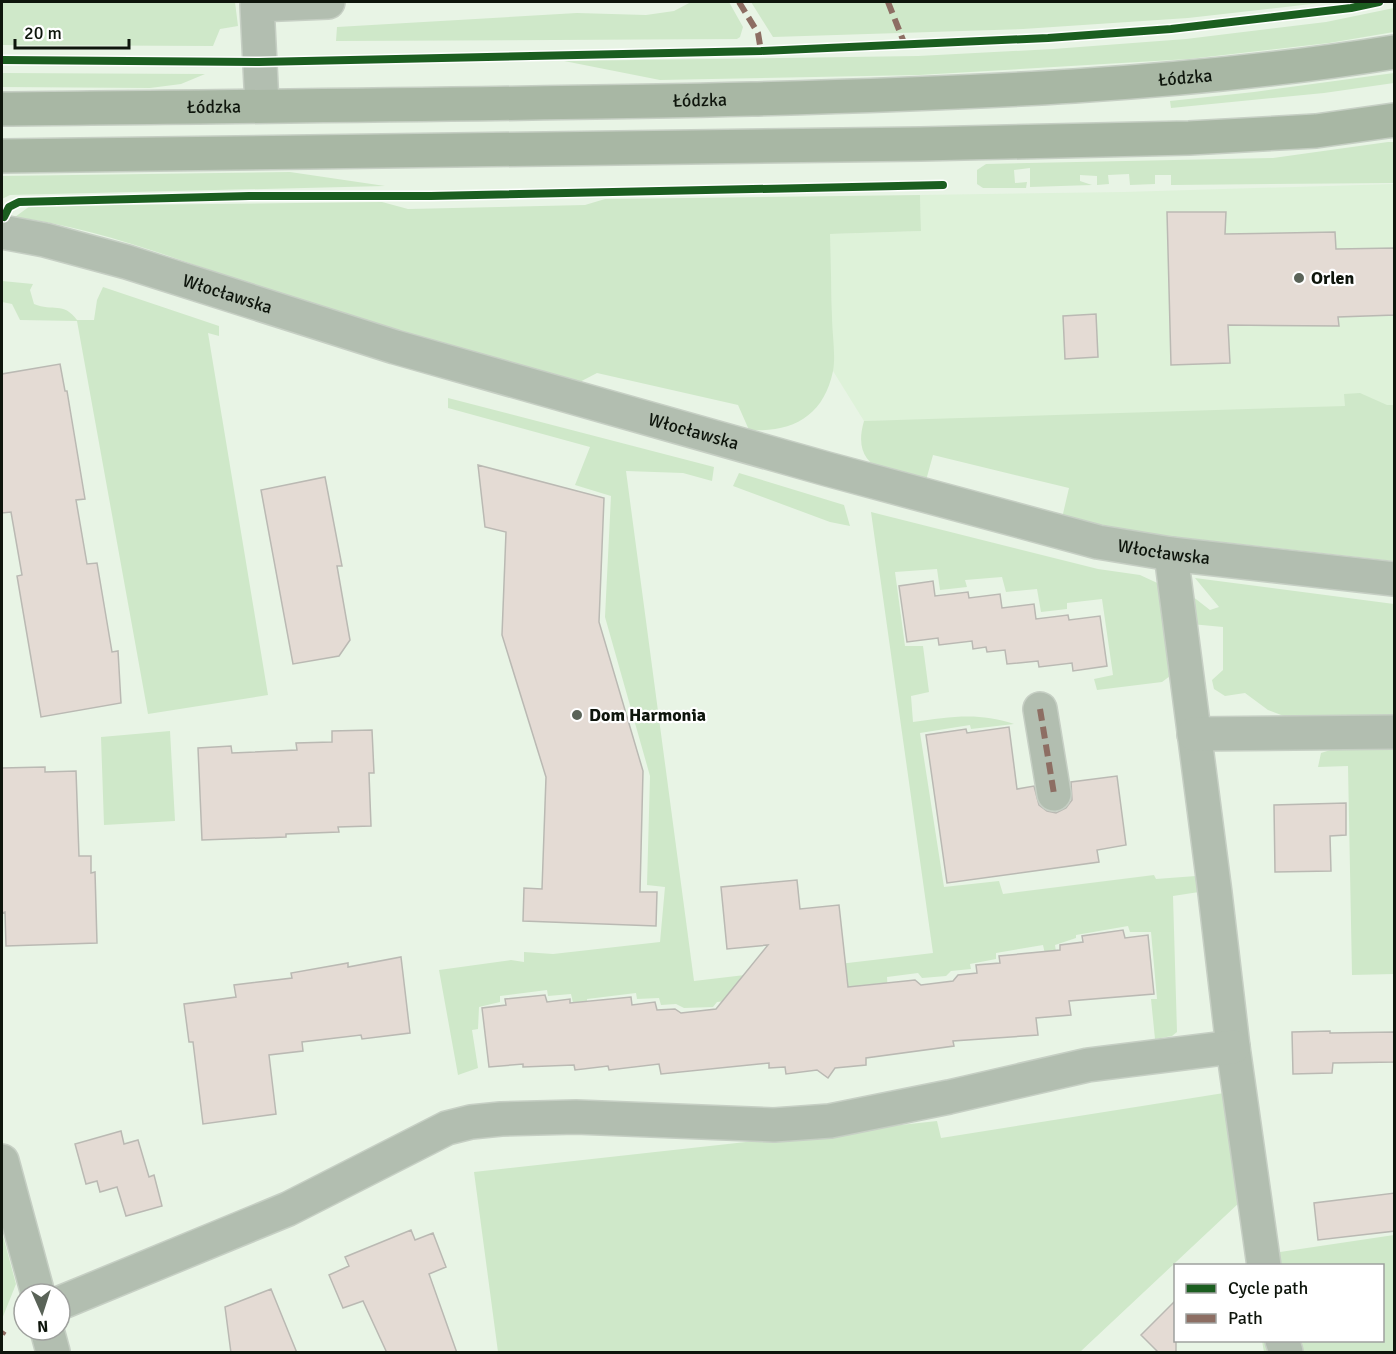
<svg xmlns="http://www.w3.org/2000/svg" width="1396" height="1354" font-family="Signika,sans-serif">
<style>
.built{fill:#def2d9}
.green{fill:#cfe8c9}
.building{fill:#e4dbd4;stroke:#bab9b3;stroke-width:1.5}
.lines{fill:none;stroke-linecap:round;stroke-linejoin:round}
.minor-casing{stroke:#c6cfc4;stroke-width:36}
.major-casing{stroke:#c6cfc4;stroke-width:36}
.minor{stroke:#b2beb0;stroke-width:33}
.major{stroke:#a8b7a4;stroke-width:33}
.quiet{stroke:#8d6e63;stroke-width:6;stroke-dasharray:12 6;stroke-linecap:butt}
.cycleway-casing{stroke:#fff;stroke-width:11}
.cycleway{stroke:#1b5e20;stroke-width:8}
.poi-dot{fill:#5a6358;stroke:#fff;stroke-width:2}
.labels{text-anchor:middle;stroke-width:4.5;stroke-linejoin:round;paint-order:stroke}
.street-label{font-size:18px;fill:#0e150c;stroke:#fff}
.poi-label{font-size:18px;font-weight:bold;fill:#0e150c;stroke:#fff;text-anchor:start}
</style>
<rect width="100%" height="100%" fill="#e8f4e5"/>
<path class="built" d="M1394 184V411L864 421 833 371 830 234 921 231 920 195 1124 192Z"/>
<path class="green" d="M2 2H235L238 26 220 29 213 46 2 45Z
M691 2H729L743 27 740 37 737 39 336 41 337 27 577 13 646 15 674 11Z
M751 2H1329L1188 18 1023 29 773 37Z
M1394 8V32L1329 43 1189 59 919 75 660 80 564 61 918 56 1053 49 1186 39 1326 22Z
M2 73 205 74 181 84 150 88 2 87Z
M1394 73V83L1324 93 1171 108 1170 101 1254 92Z
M1388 142H1394V183L1171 185V175H1155V184L1130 185 1129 174 1108 175 1109 184 1097 185V176L1080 175V181L1092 185 1030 187V168L1014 170 1015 183 1027 182 1026 188H983L977 184V170L986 164 1273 158Z
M290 172 385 186 10 195 2 199V176Z
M920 195 921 231 830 234C831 261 831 289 832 316 832 332 836 356 833 371 824 416 792 433 749 430L738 405 597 373 572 386C474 355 375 325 277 293 191 265 105 229 15 217L30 206 382 202 408 209 585 205 605 199Z
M2 281 33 284 30 290 34 304C53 312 63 301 77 320H94L97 300 103 287 219 326V336L208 333 268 695 148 714 77 321 20 320 12 304 2 302Z
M1360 393 1387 405H1394V561L1113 530 1062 518 1069 488 933 455 925 484C889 473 850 469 864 421L1345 406 1344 394Z
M448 398 714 467 712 481 683 473 626 471 694 981 933 953 871 512 1098 569 1140 575 1166 587 1174 667 1170 676 1162 682 1097 690 1094 679 1113 675 1102 599 1067 603V609L1041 612 1037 589 1006 592 1002 577 965 580 967 587 940 590 937 569 895 572 905 646H923L929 692 911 696 913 722C950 717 978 712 1014 724L971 729 970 725 920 733 944 887 999 881 1003 894 1154 875 1156 879 1196 876 1199 892 1173 896 1177 1032 1172 1036 1155 1039 1151 999H1157L1151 932H1130L1128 926 1076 935V938L1055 945 1056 952 1045 954 1043 945 996 953V959L970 964 971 969 951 971 946 976 922 978 918 973 887 977 888 996 764 997 717 1002 713 1007 684 1008 676 1004 661 1005 659 998 637 999 636 993 587 999V1005L574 1007 571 994 548 996 547 990 500 996V1002L479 1007 478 1029 472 1030 478 1068 458 1075 439 970 511 960 524 962V952L553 954 660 942 665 887 647 885 650 776 605 617 611 496 575 485 590 447 448 408Z
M739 473 844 505 850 526 830 522 733 486Z
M1195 578 1394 604V720L1297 721 1268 710 1245 693 1225 696 1214 689 1212 680 1223 670V627L1191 624 1192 596 1210 610 1219 607Z
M170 731 175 821 104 825 101 737Z
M1394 742V974L1352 975 1348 766 1318 767 1321 753 1343 746Z
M1224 1093 1240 1202 1080 1352H498L474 1172 937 1121 941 1138Z
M2 1232 16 1284 2 1319Z
M1394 1235V1352H1264L1262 1341 1382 1340V1266L1254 1265 1253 1256Z"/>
<path class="building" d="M1167 212H1226L1225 234 1335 232 1336 249 1395 248V315L1338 317 1339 326 1228 325 1230 363 1171 365Z
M1096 314 1098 357 1065 359 1063 316Z
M60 364 65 391H67L85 499 76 500 87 564 97 563 112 652 118 651 121 703 41 717 17 576 22 575 11 512 2 513V374Z
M478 465 604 498 599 622 643 771 640 892H657L656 926 523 921 524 888 542 889 546 777 502 635 506 532 485 527Z
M325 477 342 566H337L350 640 339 656 293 664 261 490Z
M933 581 935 596 968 592 969 598 1000 594 1002 608 1034 604 1036 619 1068 615 1069 620 1100 616 1107 666 1073 671 1072 663 1039 667 1038 661 1007 664 1005 650 987 652 986 647 973 649 972 641 939 645 938 638 907 642 899 586Z
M1009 727 1017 789 1034 786 1039 805 1047 811 1056 813 1066 808 1072 800 1071 782 1117 776 1126 845 1097 850 1099 862 947 883 926 735 966 729 967 733Z
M372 730 374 773H369L371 826 338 827 339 832 286 834V837L202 840 198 748 231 746 232 753 297 750 296 743 332 742V731Z
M45 767V772L76 771 79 856H91V873L95 872 97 943 6 946 5 912 2 913V768Z
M1346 803V835L1330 836 1331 871 1275 872 1274 805Z
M797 880 800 909 839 905 848 987 915 980 921 985 953 981 958 975 977 973 976 965 1000 963 999 956 1060 950V945L1083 942 1082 936 1123 930 1125 938 1148 935 1154 994 1069 1001 1071 1015 1036 1018 1038 1035 953 1041 954 1046 866 1058V1065L835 1068 828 1078 817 1070 786 1074 785 1067 769 1068V1063L661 1074 659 1064 609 1070 608 1066 575 1070 574 1065 523 1067V1064L489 1067 482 1008 506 1005 505 999 545 995 547 1002 570 999V1003L631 997 632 1005 655 1002 657 1010 675 1009 681 1013 716 1009 768 945 727 949 721 887Z
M401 957 410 1033 362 1039 361 1035 302 1042 303 1051 269 1055 276 1114 203 1124 193 1042H189L184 1004 236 997 234 985 292 978 291 973 348 963V967Z
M1330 1031V1033L1395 1032V1062L1333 1063 1332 1073 1293 1074 1292 1032Z
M121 1131 124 1144 138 1140 149 1177 154 1175 162 1206 126 1216 117 1187 100 1192 97 1181 86 1184 75 1144Z
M1395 1193V1231L1318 1240 1314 1203Z
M411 1230 415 1240 433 1233 446 1267 429 1274 457 1353H387L363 1301 343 1308 329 1275 349 1266 345 1257Z
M271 1289 297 1353H231L225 1307Z
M1176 1300V1353H1159L1141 1335Z"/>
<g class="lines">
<g class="minor-casing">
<g id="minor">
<path d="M262 105 257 5 328 2"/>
<path id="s1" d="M2 232 45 240 127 262 395 347 827 469 1098 542 1171 554 1394 579"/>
<path d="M1171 554 1215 893 1233 1047 1264 1266"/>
<path d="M1040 709 1054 794"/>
<path d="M1194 734 1394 732"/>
<path d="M2 1161 38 1294"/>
<path d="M60 1303 288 1209 447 1128 471 1122 501 1119 576 1117 774 1125 830 1121 949 1097 1088 1065 1233 1047"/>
<path d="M47 1330 53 1352"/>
<path d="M1282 1340 1286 1352"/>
</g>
</g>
<g class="major-casing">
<g id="major">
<path id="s2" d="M2 109C252 106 502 105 752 99 967 93 1182 86 1394 52"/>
<path d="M2 156 921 144 1189 138 1316 131 1394 120"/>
</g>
</g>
<use href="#minor" class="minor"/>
<use href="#major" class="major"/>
<path class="quiet" d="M739 2 758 33 761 51
M888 2 905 45
M1040 709 1054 794
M2 1334 4 1331"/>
<g class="cycleway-casing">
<path id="cycleway" d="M2 60 259 62 761 51 1048 38 1171 29 1351 8 1379 2
M4 217 9 207 19 202 249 196H431L943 185"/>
</g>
<use href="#cycleway" class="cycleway"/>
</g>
<g class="poi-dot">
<circle cx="1299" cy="278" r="6"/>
<circle cx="577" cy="715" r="6"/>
</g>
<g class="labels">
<g class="street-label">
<text dy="6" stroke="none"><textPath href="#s2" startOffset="1184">Łódzka</textPath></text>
<text dy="6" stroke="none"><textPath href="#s2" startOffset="698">Łódzka</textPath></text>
<text dy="6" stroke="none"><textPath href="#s2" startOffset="212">Łódzka</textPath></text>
<text dy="6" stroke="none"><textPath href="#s1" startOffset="234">Włocławska</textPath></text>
<text dy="6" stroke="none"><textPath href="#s1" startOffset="720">Włocławska</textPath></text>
<text dy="6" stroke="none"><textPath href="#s1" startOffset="1206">Włocławska</textPath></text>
</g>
<g class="poi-label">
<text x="1311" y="284">Orlen</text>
<text x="589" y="721">Dom Harmonia</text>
</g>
</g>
<rect width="1396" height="1354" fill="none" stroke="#0e150c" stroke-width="6"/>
<rect x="1174" y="1264" width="210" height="78" fill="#ffffff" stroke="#9fa19e" stroke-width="1.5"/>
<rect x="1186" y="1284" width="30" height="9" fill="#1b5e20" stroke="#9fa19e" stroke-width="1.5"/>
<text x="1228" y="1294" font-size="18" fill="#0e150c">Cycle path</text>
<rect x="1186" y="1314" width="30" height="9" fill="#8d6e63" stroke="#9fa19e" stroke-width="1.5"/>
<text x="1228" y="1324" font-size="18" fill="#0e150c">Path</text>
<g transform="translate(42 1312) rotate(177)"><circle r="28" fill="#ffffff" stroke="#9fa19e" stroke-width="1.5"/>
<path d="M0-4.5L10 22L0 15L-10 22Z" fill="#5a6358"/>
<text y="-9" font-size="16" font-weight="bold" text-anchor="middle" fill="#0e150c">N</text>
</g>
<path d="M15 39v9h114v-9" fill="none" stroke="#0e150c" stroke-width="3"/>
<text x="24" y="39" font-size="18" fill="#0e150c" stroke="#ffffff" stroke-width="4.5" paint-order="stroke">20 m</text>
</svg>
